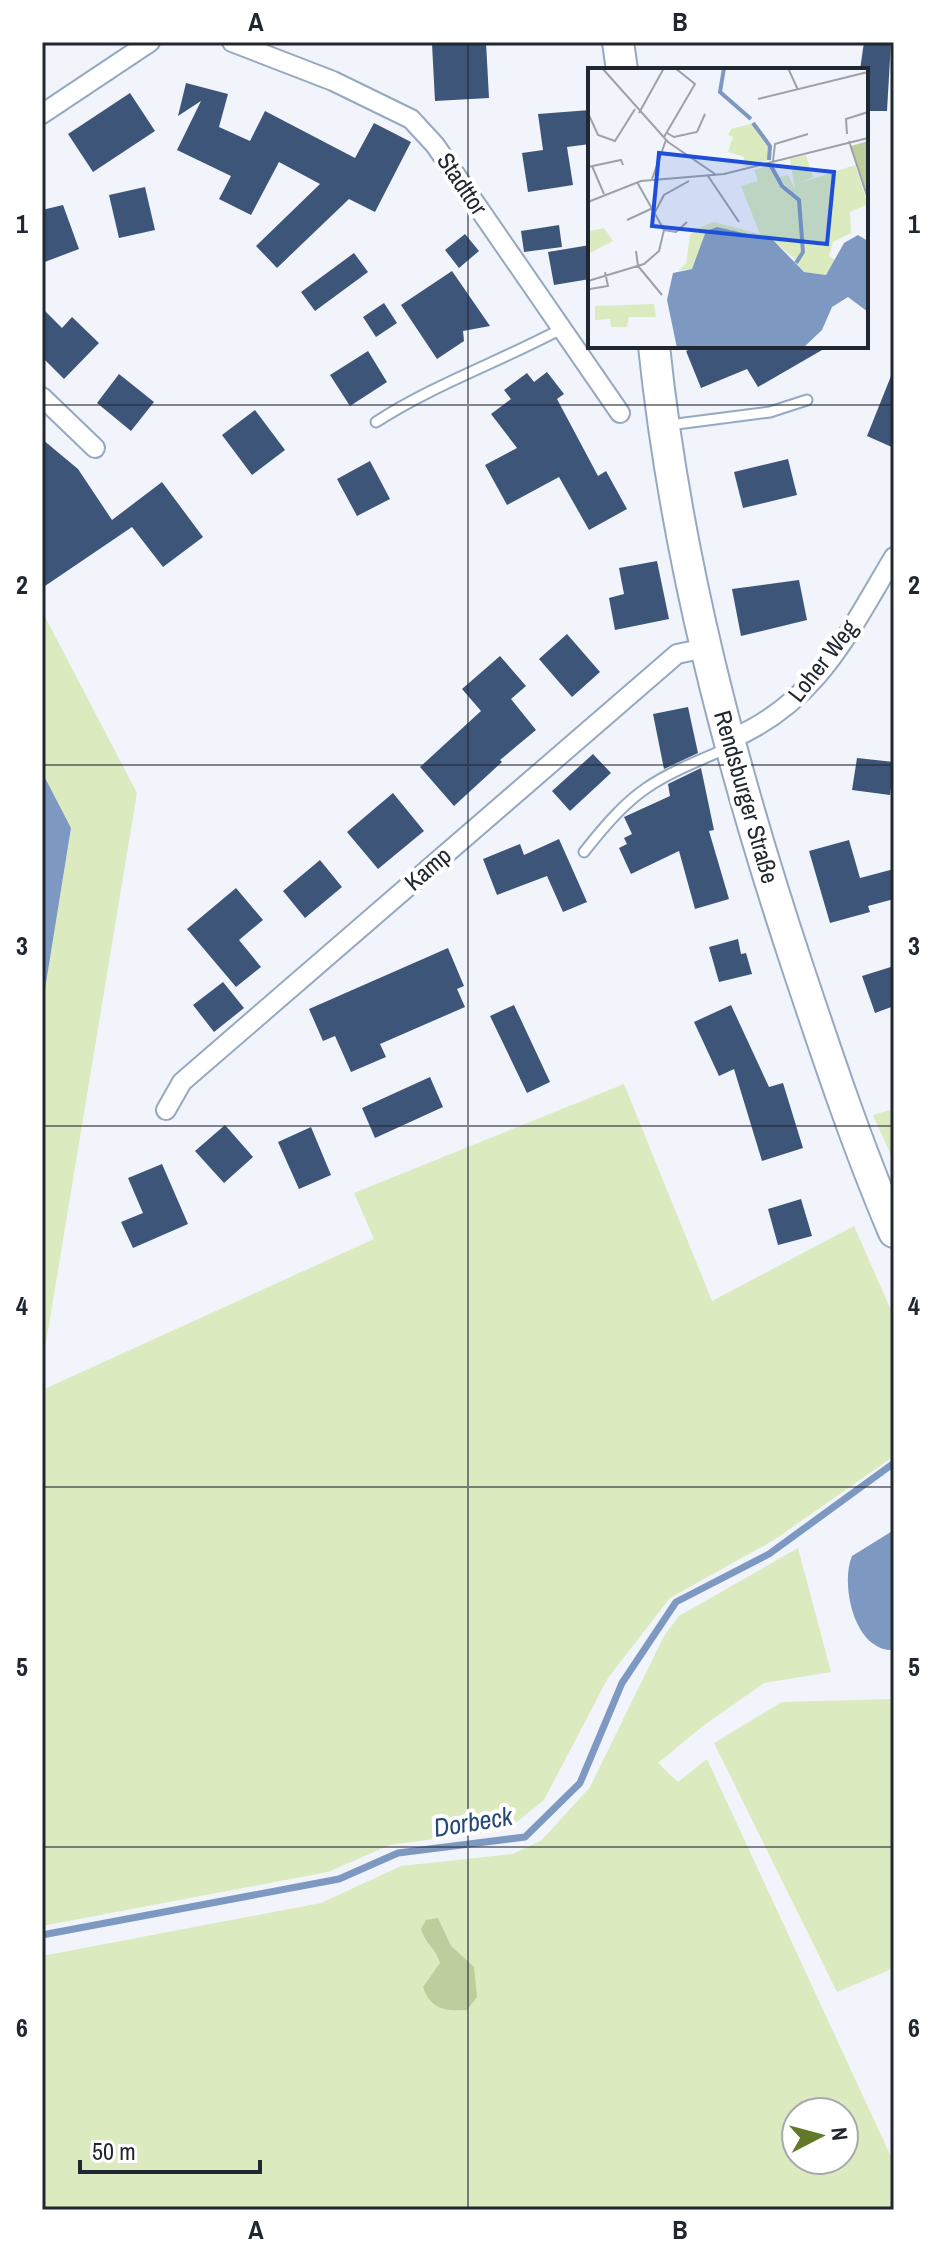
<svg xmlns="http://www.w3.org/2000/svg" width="936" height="2252" font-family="'Archivo Narrow',sans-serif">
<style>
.green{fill:#dbebbf;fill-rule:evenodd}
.forest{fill:#bdcd9e}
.water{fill:#7e99c1}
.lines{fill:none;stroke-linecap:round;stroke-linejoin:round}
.stream{stroke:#7e99c1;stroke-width:7}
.building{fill:#3e557a}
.service-casing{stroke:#97a8c1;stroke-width:13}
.minor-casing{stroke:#97a8c1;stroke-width:22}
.primary-casing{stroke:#97a8c1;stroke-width:34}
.service{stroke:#fff;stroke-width:9}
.minor{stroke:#fff;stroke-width:18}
.primary{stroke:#fff;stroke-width:30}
.grid{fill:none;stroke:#202731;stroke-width:2;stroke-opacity:0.55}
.labels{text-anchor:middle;stroke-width:8;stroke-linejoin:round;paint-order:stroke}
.street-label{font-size:24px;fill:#202731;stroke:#fff}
.water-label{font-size:26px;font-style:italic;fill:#26497d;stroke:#fff}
.inset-river{fill:none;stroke:#7e99c1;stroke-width:4}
.inset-road{fill:none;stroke:#9da2aa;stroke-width:2}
.view{fill:#1d4ed8;fill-opacity:0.15;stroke:#1d4ed8;stroke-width:4}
.inset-edge{fill:none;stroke:#202731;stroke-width:4}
.neatline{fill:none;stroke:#202731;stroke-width:3}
.grid-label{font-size:26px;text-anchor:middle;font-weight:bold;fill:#202731}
</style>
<rect width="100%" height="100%" fill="#f1f4fa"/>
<path class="green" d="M42 611 137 793 42 1367V1008L71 829 42 772Z
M624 1084 712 1301 854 1226 894 1317V1456L774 1540 670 1598 608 1678 544 1800 508 1829 390 1845 328 1872 42 1926V1390L374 1239 354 1193Z
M894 1109V1162L873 1115Z
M798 1548 831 1672 764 1683 703 1726 658 1763 678 1782 707 1759 894 2163V2210H42V1956L321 1903 401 1866 513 1854 542 1840 590 1787 664 1636 679 1616ZM796 2112H844V2160H796Z
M894 1699V1968L837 1992 714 1743 782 1702Z"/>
<path class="forest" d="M438 1918 451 1946 474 1967 477 1997 467 2010C445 2011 431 2010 423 1987L440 1963C436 1949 425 1943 421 1929L426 1920Z"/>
<path class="water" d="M42 772 71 828 42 1008Z
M894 1530V1650C854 1652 840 1584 852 1556Z"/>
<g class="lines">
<path class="stream" d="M42 1935 339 1879 398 1853 525 1837 580 1783 622 1683 676 1602 769 1554 894 1463"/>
</g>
<path class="building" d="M470 42H486L489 98 435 101 432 44Z
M864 42H891L887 111H866V70H860Z
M186 83 228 94 219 127 250 141 265 111 355 158 374 123 411 142 375 212 349 199 277 268 256 246 320 184 279 162 251 215 219 199 231 176 177 150 201 101 178 116Z
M130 93 155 131 93 172 68 134Z
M590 110V144L567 147 573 185 528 192 522 153 543 150 538 114Z
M145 187 155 230 119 238 109 195Z
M63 205 79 249 42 263V210Z
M559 225 562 247 524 252 521 231Z
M465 234 479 251 459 268 445 250Z
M590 245V279L554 285 548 252Z
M354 253 368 272 315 311 301 292Z
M452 271 490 326 463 331 464 341 437 359 401 305Z
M384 303 397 323 376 337 363 317Z
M42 308 62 328 72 317 99 343 64 379 42 357Z
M698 346H829L758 387 747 369 701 388 686 351Z
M368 351 387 382 350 406 330 375Z
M893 371H894V448L867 436Z
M547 372 564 394 557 399 598 476 606 471 627 509 589 530 559 477 507 505 485 465 517 448 491 414 511 399 504 390 527 373 534 382Z
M119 374 154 402 131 431 97 403Z
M255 410 285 450 252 475 222 435Z
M42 439 78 469 112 520 162 482 203 537 163 567 132 527 42 588Z
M788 459 797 495 743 508 734 472Z
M370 461 390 499 357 516 337 479Z
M657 561 669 619 615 630 609 598 624 594 619 568Z
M799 580 807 620 741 636 732 589Z
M567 634 600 672 572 697 539 659Z
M500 656 526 686 511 699 536 730 500 760 502 762 454 806 420 767 481 711 462 689Z
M688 707 698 753 664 769 653 714Z
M593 754 611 773 570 811 552 791Z
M857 758 894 762 890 795 852 790Z
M701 768 714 830 709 831 729 899 695 909 679 851 631 874 619 848 627 844 624 838 632 834 624 817 670 796 668 784Z
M393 793 424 831 378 869 347 832Z
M559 839 587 902 563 912 547 876 497 895 483 859 520 844 524 855Z
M849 840 860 878 894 869V899L868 906 870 912 830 923 809 851Z
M320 860 342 887 305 918 283 891Z
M236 888 263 920 239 940 261 967 236 987 187 929Z
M738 939 741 954 746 953 752 974 719 982 709 947Z
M448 948 464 986 457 989 465 1007 380 1044 386 1057 351 1072 335 1036 323 1041 309 1009Z
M894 966V1006L875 1013 862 976Z
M223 982 244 1008 214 1032 193 1005Z
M514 1005 550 1082 527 1093 490 1016Z
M731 1005 769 1087 783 1083 803 1148 762 1161 734 1069 719 1076 694 1022Z
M430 1077 443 1107 375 1138 362 1108Z
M225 1125 253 1157 224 1183 195 1151Z
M311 1127 331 1175 299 1189 278 1142Z
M162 1164 188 1224 133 1248 121 1222 143 1213 128 1178Z
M801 1199 812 1236 778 1245 768 1209Z"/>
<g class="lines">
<g class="service-casing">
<path id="service" d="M376 422C435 384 499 362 561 329
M669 425 770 412 807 400
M584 852C635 787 653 780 728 748"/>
</g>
<g class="minor-casing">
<path id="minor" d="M232 42 333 81 411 119 435 145 620 413
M42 114 150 42
M42 397 95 448
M729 740C817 703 847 635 894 557
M166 1110 182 1082 677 654 705 648"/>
</g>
<g class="primary-casing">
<path id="primary" d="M618 42 622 70
M654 346C676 557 730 763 797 965 827 1055 857 1145 894 1232"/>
</g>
<use href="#service" class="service"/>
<use href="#minor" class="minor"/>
<use href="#primary" class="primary"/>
</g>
<path class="grid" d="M468 42V2210M42 405H894M42 765H894M42 1126H894M42 1487H894M42 1847H894"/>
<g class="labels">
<g class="street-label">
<text transform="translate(462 184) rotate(56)" y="8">Stadttor</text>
<text transform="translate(823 661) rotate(-52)" y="8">Loher Weg</text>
<text transform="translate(746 797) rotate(74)" y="8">Rendsburger Straße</text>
<text transform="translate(428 869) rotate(-41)" y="8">Kamp</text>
</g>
<g class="water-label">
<text transform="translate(473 1822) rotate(-9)" y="9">Dorbeck</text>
</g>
</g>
<g transform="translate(588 68)">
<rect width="280" height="280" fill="#f1f4fa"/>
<path d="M165 55 181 79V92L157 99 156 89 140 84 145 69 140 67 143 61ZM218 87 225 109 212 115 267 97 280 136 262 144 263 165 245 174 241 188 247 192 238 207 216 204 208 196 217 184 212 133 190 109 200 107 207 121 202 91ZM182 97 193 119 210 133 215 184 209 193 185 172 118 164 104 201 90 202 98 196 102 167 111 160 126 154 172 166 153 118 170 113 166 102ZM0 158 2 163 16 160 25 173 0 186ZM66 236 68 249H41L39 259H23L22 251 7 252V238Z" fill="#dbebbf"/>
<path d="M280 73V129L263 78Z" fill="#bdcd9e"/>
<path d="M129 159 185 172 216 204 238 207 256 175 270 167 280 173V244L260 229 244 239 234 262 215 280H89L79 232 85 205 104 201 118 163Z" fill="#7e99c1"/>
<path class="inset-river" d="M136 0 132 24 163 51M165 55 182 78 181 92M183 98 194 118 211 132 215 184 208 195"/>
<path class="inset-road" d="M14 0 80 74 127 106M200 0 210 22M170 31 280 4M0 45 10 67 27 73 47 41M51 45 76 0M79 65 86 69 109 64 117 46M259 66 258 51 280 44M76 69 107 16 87 0M261 73 280 131M185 93 187 76 220 66M4 98 16 126M0 99 33 92 35 97M120 108 151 154M64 111 78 72M0 134 53 113 136 106 280 70M67 144 76 127 101 113M39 152 65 140M76 162 88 164 99 154M48 183 50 198 74 227M0 213 56 196 71 183 76 162 49 114M2 221 20 218 17 204"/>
<path class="view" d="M71 85 246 104 239 176 64 158Z"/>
<rect width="280" height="280" class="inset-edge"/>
</g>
<rect width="936" height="2252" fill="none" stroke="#ffffff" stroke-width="88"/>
<g transform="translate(820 2136) rotate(84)"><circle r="38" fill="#ffffff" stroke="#a6a9ad" stroke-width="2"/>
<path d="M0-6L14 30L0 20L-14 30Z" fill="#63792a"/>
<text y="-12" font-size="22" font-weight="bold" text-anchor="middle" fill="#202731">N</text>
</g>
<path d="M80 2160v12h180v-12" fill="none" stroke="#202731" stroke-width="4"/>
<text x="92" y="2160" font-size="24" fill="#202731" stroke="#ffffff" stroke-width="6" paint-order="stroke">50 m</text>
<rect x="44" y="44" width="848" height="2164" class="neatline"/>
<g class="grid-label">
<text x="256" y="31">A</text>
<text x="680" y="31">B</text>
<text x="22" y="233">1</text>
<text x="914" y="233">1</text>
<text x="22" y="594">2</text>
<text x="914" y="594">2</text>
<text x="22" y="955">3</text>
<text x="914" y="955">3</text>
<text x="22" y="1315">4</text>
<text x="914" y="1315">4</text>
<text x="22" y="1676">5</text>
<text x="914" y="1676">5</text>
<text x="22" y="2037">6</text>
<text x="914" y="2037">6</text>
<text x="256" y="2239">A</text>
<text x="680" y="2239">B</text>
</g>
</svg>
